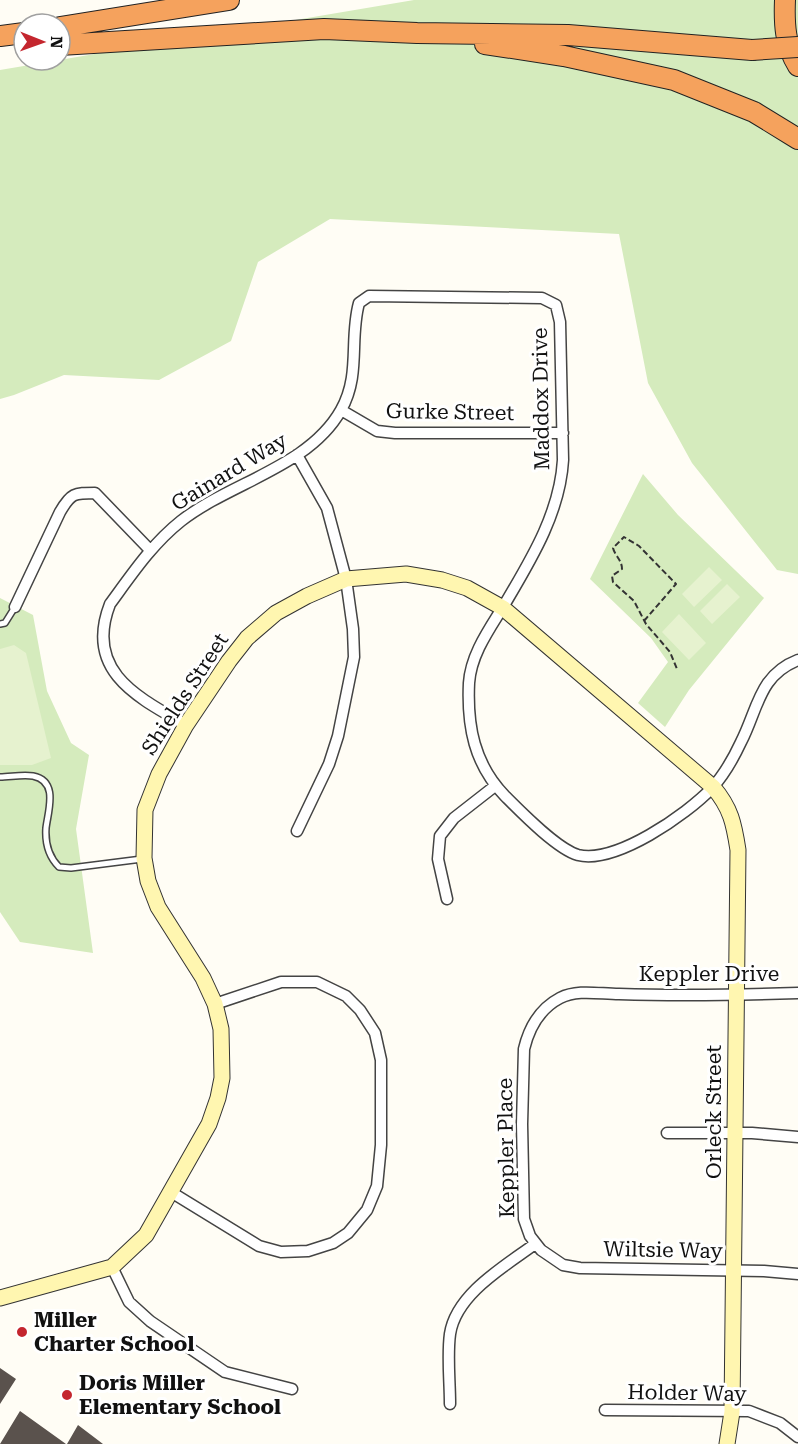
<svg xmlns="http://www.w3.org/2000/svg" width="798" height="1444" font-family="'Roboto Serif',serif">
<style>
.green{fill:#d5ebbd}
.pitch{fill:#e6f2cf}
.building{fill:#5a524d}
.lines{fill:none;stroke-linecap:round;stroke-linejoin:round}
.lane-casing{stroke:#444;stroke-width:8}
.street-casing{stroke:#444;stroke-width:13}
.secondary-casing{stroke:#333;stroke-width:17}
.highway-casing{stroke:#222;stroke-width:22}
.path{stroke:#333;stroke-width:2;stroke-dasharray:6 3;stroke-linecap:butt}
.lane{stroke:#fff;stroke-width:5}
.street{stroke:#fff;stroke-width:10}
.secondary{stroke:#fff6b0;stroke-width:15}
.highway{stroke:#f5a25d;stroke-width:20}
.highway-bridge-casing{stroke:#222;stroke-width:22;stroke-linecap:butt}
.highway-bridge{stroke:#f5a25d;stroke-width:20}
.poi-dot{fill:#c4262e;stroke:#fff;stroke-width:2}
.labels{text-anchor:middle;stroke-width:6;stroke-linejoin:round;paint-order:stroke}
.street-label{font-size:21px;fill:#111;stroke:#fff}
.poi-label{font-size:21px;font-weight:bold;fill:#111;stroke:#fff;text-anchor:start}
</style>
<rect width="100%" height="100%" fill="#fffdf5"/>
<path class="green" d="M414 0H798V574L777 570 692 463 648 383 619 234 330 219 258 262 231 341 159 380 64 375 14 395 0 399V70Z
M643 474 678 515 764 598 689 690 665 727 638 703 668 662 651 638 590 579Z
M0 598 33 615 47 691 71 743 89 755 76 829 93 953 20 942 0 912Z"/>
<path class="pitch" d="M709 567 722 580 694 607 682 594Z
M727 584 740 597 712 624 700 611Z
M679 614 706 643 689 660 662 632Z
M14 645 26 653 51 758 32 765H0V649Z"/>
<path class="building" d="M0 1368 16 1379 0 1404Z
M20 1411 66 1444H0Z
M78 1425 103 1444H67Z"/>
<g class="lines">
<g class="lane-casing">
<path id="lane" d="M0 624 5 623 15 607
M0 777C10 777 23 774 33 776 59 781 48 811 46 828 45 843 49 857 59 867L71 868 142 859"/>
</g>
<g class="street-casing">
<path id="street" d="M341 410 377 431 395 433H563
M297 455 327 508 346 579 353 629 354 657 338 736 329 764 297 831
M15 607 60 512C71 493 74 493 95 493L150 550
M186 725C137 697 84 671 110 604 132 574 152 544 181 521 231 482 309 467 341 410 361 375 349 339 359 303L369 296 542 298 556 305 560 322 563 460C560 512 532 558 506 602 491 627 471 653 469 683 467 726 474 764 505 796 521 812 557 849 578 855 616 864 686 815 712 788 723 776 734 757 741 742 758 709 759 675 798 660
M447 899 438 859 440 836 454 818 495 786
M798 993C738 995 678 996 619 994 599 994 578 989 560 998 539 1009 529 1028 524 1049L522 1124 524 1219 530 1236 541 1250 563 1265 580 1268 764 1271 798 1274
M667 1133H752L798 1137
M171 1192 259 1246 281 1252 308 1251 333 1243 348 1233 367 1210 377 1186 381 1145V1060L375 1033 360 1010 346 996 317 982H281L215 1004
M112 1267 129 1302 150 1321 225 1372 292 1389
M450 1404C450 1381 447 1356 450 1334 456 1294 505 1266 535 1244
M605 1410 749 1411 780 1423 798 1437"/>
</g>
<g class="secondary-casing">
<path id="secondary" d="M0 1298 112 1267 146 1235 209 1124 218 1098 222 1078 221 1029 215 1004 203 978 158 907 148 881 144 858 145 810 159 774 186 725 229 661 247 638 276 613 307 596 346 579 406 574 442 580 467 588 503 608 713 787C731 808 734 824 738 850L732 1412 727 1444"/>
</g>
<g class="highway-casing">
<path id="highway" d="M785 0C784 24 785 45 798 66
M60 27 229 0
M0 36 24 33
M485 44 564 56 674 80 754 112 798 139
M60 45 324 29 417 33 568 35 752 50"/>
</g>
<path class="path" d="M644 621 676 584 639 546 624 537 613 548C615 556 622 560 622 569L612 576 613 582 634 601 646 624 670 652 677 669"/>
<use href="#lane" class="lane"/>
<use href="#street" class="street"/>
<use href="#secondary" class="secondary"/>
<use href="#highway" class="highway"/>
<g class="highway-bridge-casing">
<path id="highway-bridge" d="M752 50 798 47"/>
</g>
<use href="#highway-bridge" class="highway-bridge"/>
</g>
<g class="poi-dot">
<circle cx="22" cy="1332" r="6"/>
<circle cx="67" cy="1395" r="6"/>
</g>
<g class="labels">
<g class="street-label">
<text transform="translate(541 399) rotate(-91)" y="7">Maddox Drive</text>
<text transform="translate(450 412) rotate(1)" y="7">Gurke Street</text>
<text transform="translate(229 472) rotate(-31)" y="7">Gainard Way</text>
<text transform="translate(185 694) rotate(-57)" y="7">Shields Street</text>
<text x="709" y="981">Keppler Drive</text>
<text transform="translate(714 1112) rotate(-90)" y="7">Orleck Street</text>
<text transform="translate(506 1148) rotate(-91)" y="7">Keppler Place</text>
<text transform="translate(663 1250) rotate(1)" y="7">Wiltsie Way</text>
<text transform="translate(687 1393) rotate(1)" y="7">Holder Way</text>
</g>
<g class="poi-label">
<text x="34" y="1327">Miller<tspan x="34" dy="24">Charter School</tspan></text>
<text x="79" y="1390">Doris Miller<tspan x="79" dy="24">Elementary School</tspan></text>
</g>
</g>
<g transform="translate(42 42) rotate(91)"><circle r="28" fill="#ffffff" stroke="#a0a0a0" stroke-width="1.5"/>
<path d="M0-4.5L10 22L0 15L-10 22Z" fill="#c4262e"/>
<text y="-9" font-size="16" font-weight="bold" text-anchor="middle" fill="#111111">N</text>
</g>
</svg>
